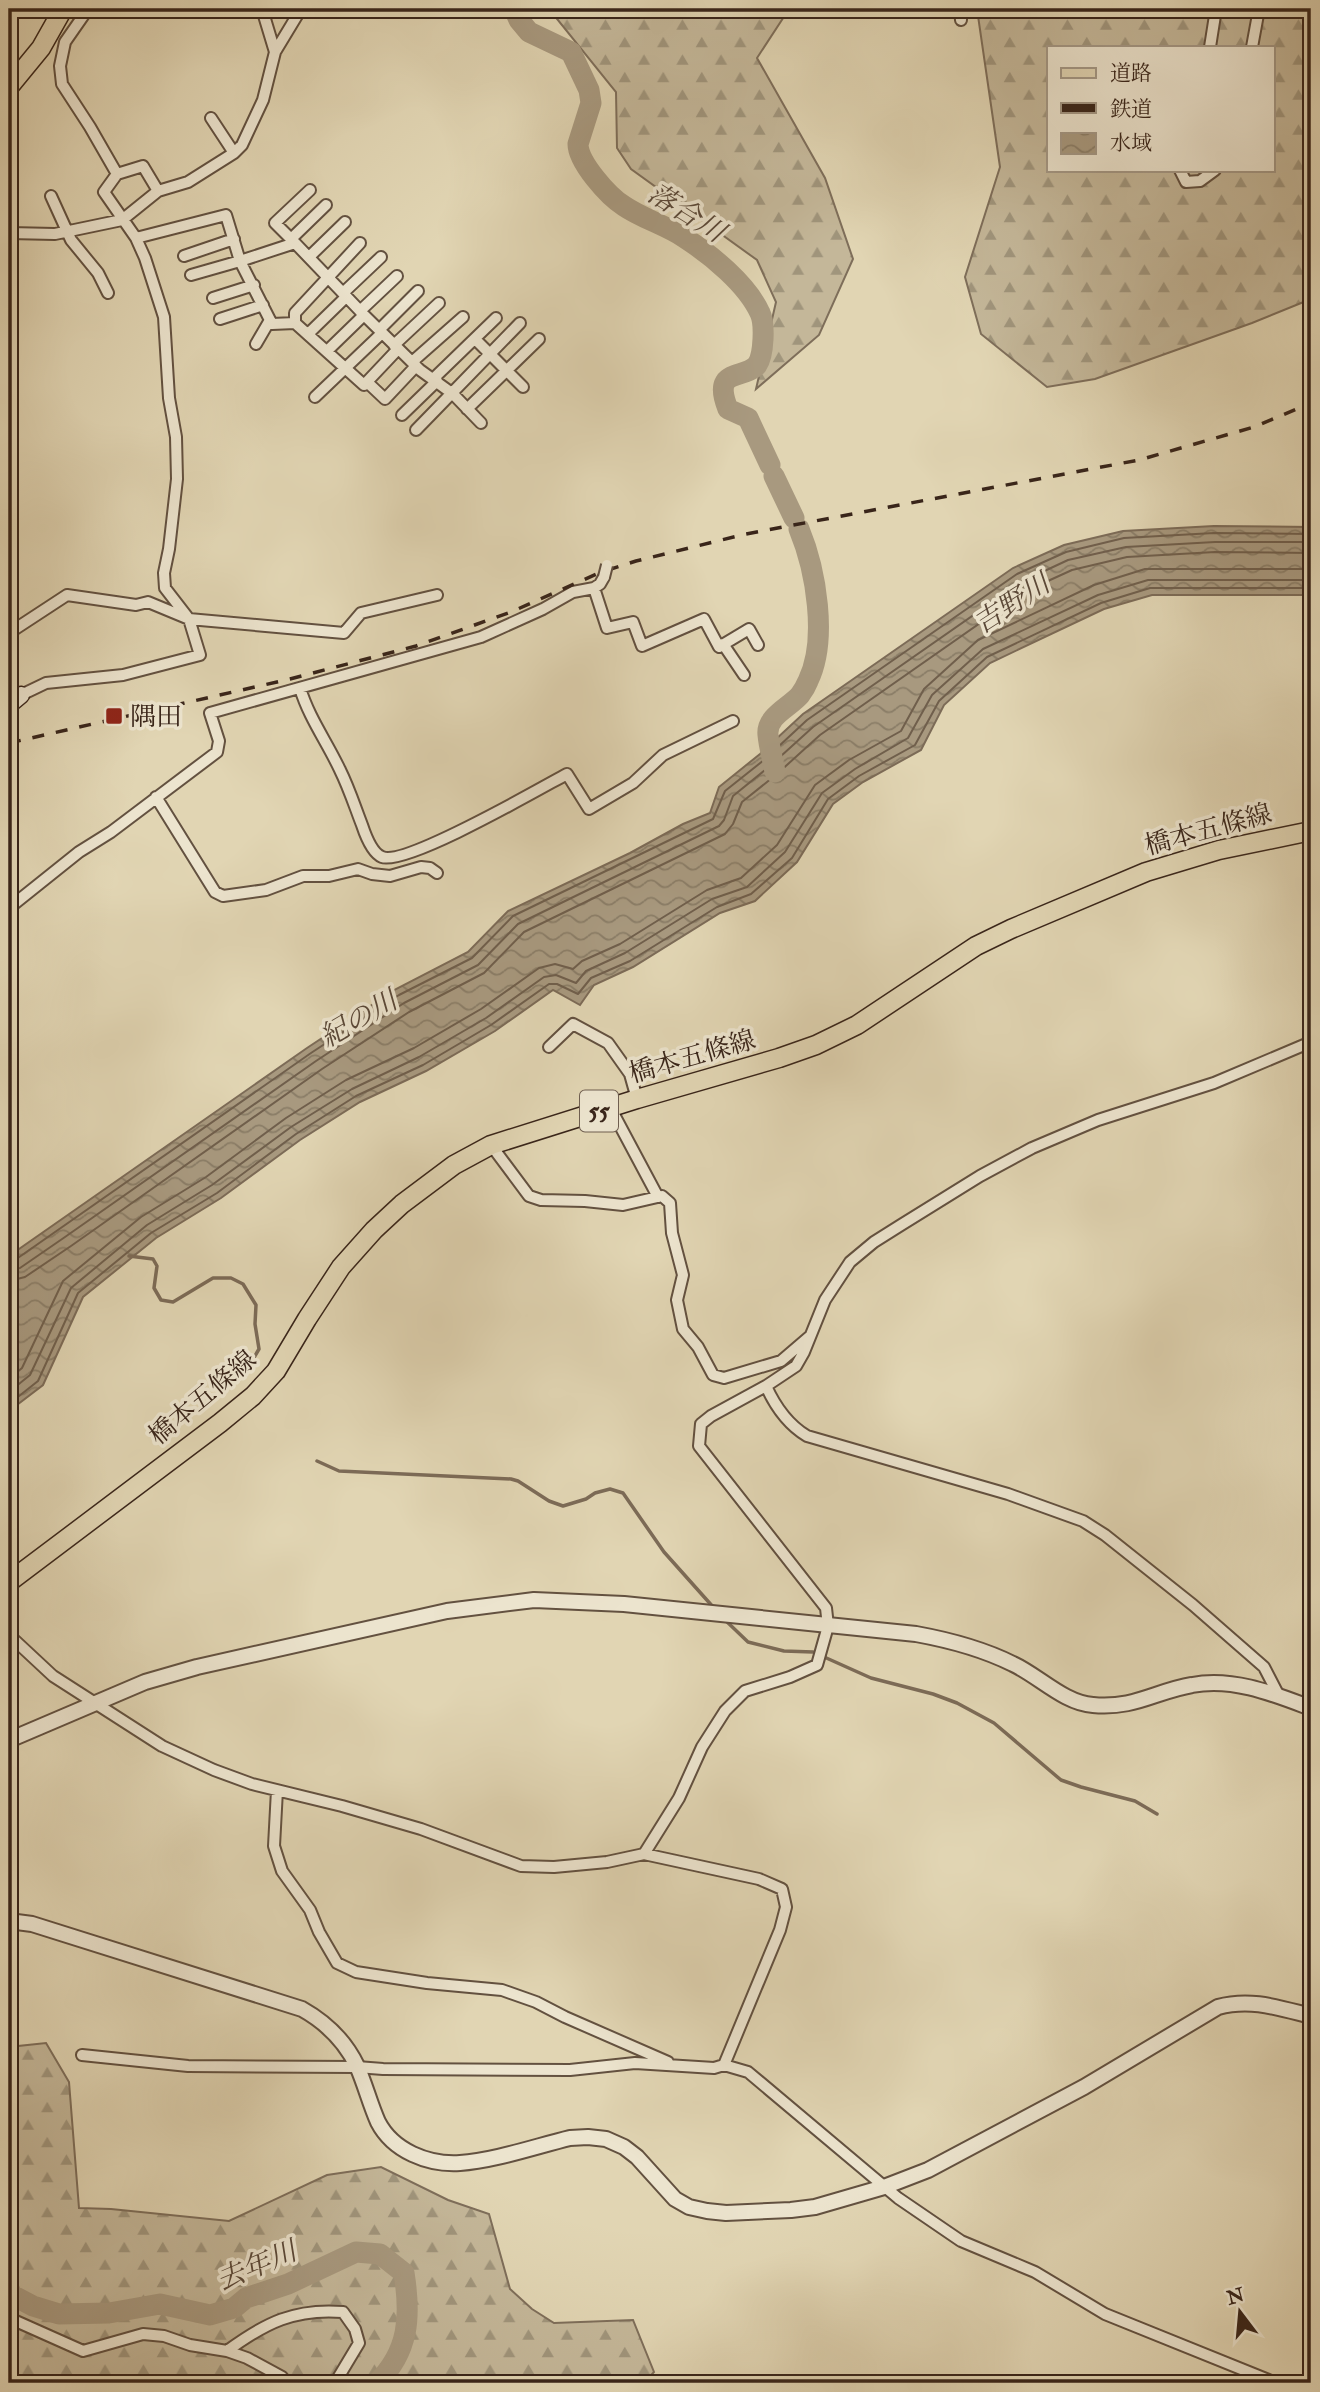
<svg xmlns="http://www.w3.org/2000/svg" width="1320" height="2392" font-family="'IM FELL Double Pica','Noto Serif JP',serif">
<style>
.forest{fill:url(#forest-firs);stroke:#7e6e5a;stroke-width:2;fill-rule:evenodd}
.water{fill:url(#water-waves);stroke:#7c6b57;stroke-width:2}
.lines{fill:none;stroke-linecap:round;stroke-linejoin:round}
.shore{stroke:#705f4c;stroke-width:2}
.stream{stroke:#7c6b57;stroke-width:3.5}
.river{stroke:#a8997f;stroke-width:21}
.minor-casing{stroke:#635140;stroke-width:14}
.tertiary-casing{stroke:#635140;stroke-width:18}
.secondary-casing{stroke:#39251a;stroke-width:19}
.primary-casing{stroke:#39251a;stroke-width:21}
.trunk-casing{stroke:#39251a;stroke-width:21}
.minor{stroke:#ece4ce;stroke-width:10}
.tertiary{stroke:#ece4ce;stroke-width:14}
.secondary{stroke:#ece4ce;stroke-width:16}
.primary{stroke:#e1d5b3;stroke-width:18}
.trunk{stroke:#e1d5b3;stroke-width:18}
.rail{stroke:#39251a;stroke-width:3.5;stroke-dasharray:12 12;stroke-linecap:butt}
.minor-bridge-casing{stroke:#635140;stroke-width:14;stroke-linecap:butt}
.minor-bridge{stroke:#ece4ce;stroke-width:10}
.poi-dot{fill:#8f2418;stroke:#ece4ce;stroke-width:2.5}
.labels{text-anchor:middle;stroke-width:7;stroke-linejoin:round;paint-order:stroke}
.shield{fill:#ece4ce;stroke:#6f5e50;stroke-width:2}
.shield-label{font-size:24px;font-weight:bold;fill:#39251a}
.poi-label{font-size:26px;fill:#39251a;stroke:#ece4ce;text-anchor:start}
.street-label{font-size:26px;fill:#39251a;stroke:#ece4ce}
.water-label{font-size:28px;font-style:italic;fill:#5a4838;stroke:#ece4ce}
</style>
<defs>
<pattern id="forest-firs" width="22" height="20" patternUnits="userSpaceOnUse" patternTransform="scale(1.75)"><rect width="22" height="20" fill="#c4b799"/><path d="M5 1l3.5 6h-7zM16 11l3.5 6h-7z" fill="#a0957c"/></pattern>
<pattern id="water-waves" width="16" height="10" patternUnits="userSpaceOnUse" patternTransform="scale(1.75)"><rect width="16" height="10" fill="#a8997f"/><path d="M0 5q4-4 8 0t8 0" fill="none" stroke="#8a7d67"/></pattern>
</defs>
<rect width="100%" height="100%" fill="#e1d5b3"/>
<filter id="stains"><feTurbulence type="fractalNoise" baseFrequency=".00286" numOctaves="4"/><feColorMatrix values="0 0 0 0 .2 0 0 0 0 .09 0 0 0 0 .02 0 0 0 .5 -.17"/></filter>
<radialGradient id="worn" r=".72"><stop offset=".6" stop-color="#630" stop-opacity="0"/><stop offset="1" stop-color="#630" stop-opacity=".3"/></radialGradient>
<path class="forest" d="M549 9H789L757 58 825 178 853 259 819 335 756 389 776 302 757 260 631 169 617 148 616 92Z
M977 9H1311V299L1252 323 1095 379 1047 387 981 334 965 277 1000 167ZM1049 47H1273V170H1049Z
M46 2043 69 2082 79 2208 111 2209 229 2221 327 2175 381 2167 448 2200 489 2214 510 2289 532 2309 554 2323 633 2320 654 2372 644 2383H9V2047Z"/>
<path class="water" d="M1214 526 1311 527V595H1152L1104 609 990 663 944 705 921 750 863 782 833 804 797 862 755 901 720 913 633 967 594 985 580 1005 553 990 495 1031 426 1071 360 1102 300 1140 221 1198 156 1238 83 1297 43 1385 9 1411V1256L307 1048 396 989 468 952 508 911 630 853 683 824 710 813 719 787 760 754 803 714 1013 568 1064 545 1123 531Z"/>
<g class="lines">
<path class="shore" d="M9 1261 15 1260 311 1053 399 995 472 958 513 916 713 819 725 791 764 760 807 720 1017 574 1066 552 1124 538 1214 533 1311 534
M9 1270 20 1268 65 1237 316 1061 404 1003 478 965 518 924 719 826 724 820 733 796 770 766 813 727 1021 582 1068 560 1126 547 1215 542H1311
M9 1281 25 1277 71 1246 322 1069 409 1012 484 973 524 932 725 834 733 824 742 802 777 774 820 735 1026 591 1072 570 1127 557 1215 552 1311 553
M9 1379 22 1368 63 1281 141 1217 206 1177 286 1118 346 1080 414 1048 481 1009 539 968 555 964 573 969 582 961 620 944 707 890 741 878 777 845 815 785 849 760 901 731 924 689 978 640 1094 585 1145 569H1311
M9 1392 30 1375 71 1288 147 1225 212 1185 291 1127 352 1089 419 1057 486 1018 544 977 556 975 576 983 586 971 625 953 712 899 747 887 785 852 822 793 855 769 908 738 932 695 983 649 1098 595 1148 580H1311
M9 1404 38 1381 78 1293 151 1233 217 1193 296 1134 356 1096 423 1065 491 1025 549 984H557L578 994 591 978 630 961 717 907 751 894 792 858 828 799 859 776 915 745 939 701 987 657 1101 603 1150 588H1311"/>
<path class="stream" d="M129 1256 153 1259 157 1266 154 1288 161 1300 173 1302 213 1278H231L243 1284 256 1305 255 1324 259 1349 246 1371
M317 1461 339 1471 511 1479 518 1481 549 1501 563 1506 586 1499 595 1493 610 1489 623 1493 664 1552 714 1608
M724 1619 748 1642 784 1651 813 1652 871 1678 933 1694 957 1703 994 1723 1061 1780 1081 1787 1135 1801 1157 1814"/>
<path class="river" d="M514 9 519 20 529 32 571 52 589 90 591 103 578 144C578 162 608 196 624 206 643 219 666 225 685 238 711 255 747 284 760 313 765 323 764 355 757 365 744 380 711 367 728 409L748 418 770 465
M774 476 794 518
M775 772C773 760 769 747 768 735 766 716 790 707 800 695 803 691 806 686 808 681 828 640 816 570 799 529
M9 2289 12 2295 33 2306 59 2314 109 2313 160 2304 210 2315 234 2308 246 2298 288 2284 356 2252 380 2254 404 2273C411 2317 409 2351 377 2383"/>
<g class="minor-casing">
<path id="minor" d="M960 9 961 20
M1210 47 1216 9
M1252 47 1259 9
M275 52 301 9
M211 118 234 153
M1180 170 1186 182 1200 181 1215 170
M117 174 143 166 158 191
M51 196 71 240 98 273 108 293
M9 233 55 234 122 220 158 191 188 182 234 153 242 145 263 100 275 52 262 9
M136 238 226 215 240 261 295 243 364 315 420 370 453 394 481 423
M291 239 326 205
M295 243 275 223 310 190
M184 256 234 239
M309 257 345 222
M191 275 240 261 272 324 295 323 364 385 398 349
M343 293 381 257
M213 298 254 285
M360 311 397 276
M220 319 263 305
M295 323V313L360 243
M379 330 418 291
M308 334 346 297
M475 339 523 387
M256 344 270 320
M394 345 439 303
M327 351 364 315
M412 362 463 317
M433 379 496 318
M367 382 385 399 416 366
M315 397 382 333
M467 409 539 339
M402 415 437 381
M416 430 520 323
M594 588 607 628 633 622 642 646 704 619 719 647 749 629 758 645
M9 633 67 595 136 605 148 602 189 619 344 633 361 613 437 595
M723 644 744 675
M300 688C309 718 327 742 340 770 349 788 355 807 362 825 365 834 372 853 382 857 406 866 539 789 567 774L589 809 633 783 663 755 733 721
M21 695 46 683 123 675 200 655 189 619 165 588 164 573 169 549 177 479 176 437 169 398 164 317 145 258 136 238 104 192 117 174 90 127 62 84 60 66 65 42 88 9
M156 797 215 892 223 896 266 890 303 876H329L358 869 372 874 390 876 421 867 430 868 437 873
M9 908 79 852 111 832 217 752 219 741 210 713 481 637 543 609 573 592 594 588 600 584 604 577
M549 1047 573 1024 608 1043 630 1074 637 1099
M610 1107 658 1197
M491 1145 529 1196 541 1200 585 1201 623 1205 662 1196 670 1203 672 1233 683 1275 677 1300 683 1329 698 1347 713 1375 724 1378 781 1361 809 1337
M766 1386C775 1406 787 1424 807 1436L1008 1494 1083 1521 1105 1535 1193 1605 1264 1667 1279 1696
M9 1635 53 1676 162 1746 214 1770 252 1784 342 1806 421 1829 521 1866 554 1867 607 1862 644 1854 759 1879 782 1889 786 1907 780 1930 724 2065
M277 1790 274 1846 282 1871 310 1910 319 1932 337 1963 356 1972 427 1983 502 1990 536 2002 565 2017 668 2062
M644 1854 679 1798 702 1747 725 1711 745 1691 790 1677 817 1665 828 1626 826 1608 699 1446 701 1424 711 1416 766 1386 796 1366 804 1352 825 1300 850 1262 874 1242 901 1225 980 1176 1032 1148 1098 1120 1214 1083 1311 1042
M82 2055 188 2066 357 2067 383 2069 570 2070 635 2063 714 2068 724 2065 748 2072 898 2198 961 2241 1035 2272 1105 2314 1276 2383
M9 2318 83 2351 143 2334 164 2336 190 2345 227 2351 247 2358 282 2377 287 2383
M227 2351C265 2323 295 2308 343 2312L355 2329 359 2343 335 2383"/>
</g>
<g class="tertiary-casing">
<path id="tertiary" d="M9 1740 145 1682 197 1667 447 1611 534 1600 624 1604 916 1634C949 1640 983 1649 1013 1664 1039 1676 1064 1703 1093 1705 1134 1709 1156 1691 1192 1685 1233 1677 1274 1694 1311 1708
M9 1921 32 1924 302 2009C327 2023 345 2041 357 2066 365 2084 370 2104 378 2122 393 2151 428 2165 460 2163 493 2161 537 2146 570 2138L588 2137 606 2139 624 2147 637 2157 675 2199 689 2207 707 2211 726 2213 791 2210 815 2207 884 2187 928 2170 1084 2087 1218 2007C1251 1998 1279 2008 1311 2016"/>
</g>
<g class="secondary-casing">
<path id="secondary" d="M9 705 21 695"/>
</g>
<g class="primary-casing">
<path id="primary" d="M9 1582 220 1423 253 1396 276 1371 307 1319 341 1267 374 1230 402 1204 454 1165 491 1145 637 1099 779 1058 816 1045 857 1025 976 946 1011 929 1146 872 1219 850 1311 831"/>
</g>
<g class="trunk-casing">
<path id="trunk" d="M9 87 41 48 63 9"/>
</g>
<use href="#minor" class="minor"/>
<use href="#tertiary" class="tertiary"/>
<use href="#secondary" class="secondary"/>
<use href="#primary" class="primary"/>
<use href="#trunk" class="trunk"/>
<path class="rail" d="M9 743 290 679 416 646 511 612 599 573 636 561 746 534 1139 460 1254 427 1311 403"/>
<g class="minor-bridge-casing">
<path id="minor-bridge" d="M604 577 607 565"/>
</g>
<use href="#minor-bridge" class="minor-bridge"/>
</g>
<rect class="poi-dot" x="105" y="707" width="18" height="18" rx="3.5"/>
<g class="labels">
<rect class="shield" x="580" y="1090.5" width="38" height="41" rx="5"/>
<g class="shield-label">
<text x="599" y="1119">55</text>
</g>
<g class="poi-label">
<text x="130" y="725">隅田</text>
</g>
<g class="street-label">
<text transform="translate(1208 829) rotate(-15)" y="9">橋本五條線</text>
<text transform="translate(692 1056) rotate(-16)" y="9">橋本五條線</text>
<text transform="translate(202 1397) rotate(-40)" y="9">橋本五條線</text>
</g>
<g class="water-label">
<text transform="translate(687 212) rotate(32)" y="10">落合川</text>
<text transform="translate(1011 603) rotate(-33)" y="10">吉野川</text>
<text transform="translate(358 1018) rotate(-30)" y="10">紀の川</text>
<text transform="translate(256 2265) rotate(-23)" y="10">去年川</text>
</g>
</g>
<rect width="1320" height="2392" fill="none" stroke="#e1d5b3" stroke-width="35"/>
<rect x="10" y="10" width="1299" height="2371" fill="none" stroke="#39251a" stroke-width="3.5"/>
<rect x="18" y="18" width="1285" height="2357" fill="none" stroke="#39251a" stroke-width="2"/>
<rect x="1047" y="46" width="228" height="126" fill="#ece4ce" stroke="#a49886" stroke-width="2"/>
<rect x="1061" y="68" width="35" height="10" fill="#e1d5b3" stroke="#a49886" stroke-width="2"/>
<text x="1110" y="80" font-size="21" fill="#39251a">道路</text>
<rect x="1061" y="103" width="35" height="10" fill="#39251a" stroke="#a49886" stroke-width="2"/>
<text x="1110" y="116" font-size="21" fill="#39251a">鉄道</text>
<rect x="1061" y="133" width="35" height="21" fill="url(#water-waves)" stroke="#a49886" stroke-width="2"/>
<text x="1110" y="150" font-size="21" fill="#39251a">水域</text>
<g transform="translate(1240 2312) rotate(344)" stroke="#ece4ce" stroke-width="5" paint-order="stroke">
<path d="M0-5L12 26L0 18L-12 26Z" fill="#39251a"/>
<text y="-10" font-size="19" font-weight="bold" text-anchor="middle" fill="#39251a">N</text>
</g>
<rect width="100%" height="100%" filter="url(#stains)"/>
<rect width="100%" height="100%" fill="url(#worn)"/>
</svg>
